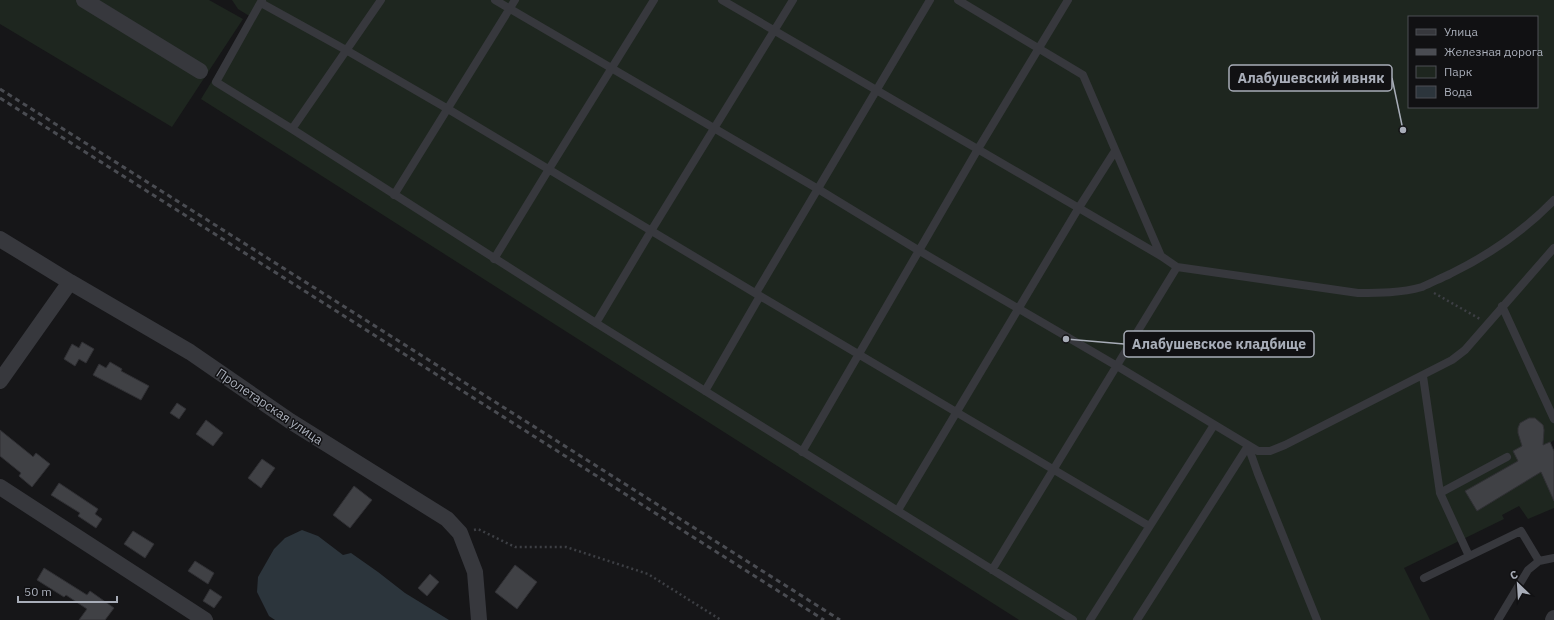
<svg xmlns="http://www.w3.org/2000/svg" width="1554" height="620" font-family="'IBM Plex Sans',sans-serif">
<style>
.green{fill:#1e261f;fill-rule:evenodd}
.water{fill:#2c353c}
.building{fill:#404145;stroke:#303034}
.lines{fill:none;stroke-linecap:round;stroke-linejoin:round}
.path{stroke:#3d3f44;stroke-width:2.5;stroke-dasharray:2 3;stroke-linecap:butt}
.service{stroke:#37383d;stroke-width:8}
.minor{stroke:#37383d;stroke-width:16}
.rail{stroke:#4a4c52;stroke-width:3;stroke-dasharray:5 4;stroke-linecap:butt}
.labels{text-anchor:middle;stroke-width:3;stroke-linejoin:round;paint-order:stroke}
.street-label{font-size:13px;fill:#a8adb8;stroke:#111113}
.leader{fill:none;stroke:#a8adb8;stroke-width:1.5}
.callout-dot{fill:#a8adb8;stroke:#111113;stroke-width:1.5}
.callout{fill:#111113;stroke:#a8adb8;stroke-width:1.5}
.callout-label{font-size:14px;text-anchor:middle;font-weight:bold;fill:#a8adb8}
</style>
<rect width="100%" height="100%" fill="#161618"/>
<path class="green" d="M0 0H209L243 19 172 127 0 24Z
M232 0H1554V440L1550 443 1554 451V508L1528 519 1519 506 1502 515 1504 519 1404 568 1430 620H1019L201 99 251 17 238 9ZM1409 17H1537V107H1409Z"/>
<path class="water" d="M302 530 318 536 343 555 351 553 378 572 405 593 449 620H275L269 616 257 592 258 577 274 549 285 538Z"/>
<path class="building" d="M82 342 94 349 86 363 79 359 75 366 64 359 72 344 79 348Z
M110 362 122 369 121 371 149 386 141 400 93 375 99 364 106 368Z
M177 403 186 409 179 419 170 413Z
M1529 418H1535L1543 425 1544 430 1543 445 1550 442 1554 451V501L1541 472 1477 511 1465 491 1518 461 1513 451 1522 446 1518 433V428L1520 423Z
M206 420 223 433 213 446 196 434Z
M0 430 31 455 33 457 36 453 50 464 32 487 19 476 21 473 0 456Z
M262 459 275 468 261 488 248 478Z
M59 483 98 509 95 514 102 519 96 528 78 516 80 513 51 495Z
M354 486 372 500 350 528 333 515Z
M133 531 154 544 145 558 124 544Z
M195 561 214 573 208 584 188 571Z
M515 565 537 582 517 609 495 592Z
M44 568 87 595 90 591 114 608 105 620H79L87 609 66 595 64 597 37 580Z
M430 574 439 582 427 596 418 588Z
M210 589 222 597 214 608 203 601Z"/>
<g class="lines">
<path class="path" d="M1434 293 1480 319
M474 530 478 529 515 547H566L648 574 721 620"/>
<path class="service" d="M262 0 216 82 292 129 596 323 1073 620
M495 0 818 189 918 250 1117 366 1258 451H1270L1285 445 1452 360 1465 350 1554 248
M722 0 1161 256 1177 267 1358 293C1379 293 1401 293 1422 287 1431 283 1441 278 1450 274 1489 255 1524 231 1554 200
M958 0 1083 75 1161 256
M261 3 346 50 448 109 760 296 1149 526
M292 129 381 0
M394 195 515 0
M494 259 549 169 654 0
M756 293 930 0
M1502 306 1554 419
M596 323 651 231 793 0
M1423 376 1440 493 1469 556
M705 391 760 296
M1248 446 1258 474 1317 620
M802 452 978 149 1068 0
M1440 493 1507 457
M898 510 1078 209 1115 151
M992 570 1177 267
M1424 578 1521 531 1539 561
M1090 620 1214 425
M1137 620 1248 446
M1498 620 1528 570 1539 561 1554 558"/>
<path class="minor" d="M84 0 200 71
M0 239 70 282 190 352 290 421 447 519 460 533 475 572 479 620
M0 381 70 282
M0 487 205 620
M1553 620 1554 618"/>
<path class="rail" d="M0 89 840 620
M0 98 824 620"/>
</g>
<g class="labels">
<g class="street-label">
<text transform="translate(270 406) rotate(34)" y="5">Пролетарская улица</text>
</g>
</g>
<path class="leader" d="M1403 130L1392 78M1066 339L1124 344"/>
<g class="callout-dot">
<circle cx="1403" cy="130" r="4"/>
<circle cx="1066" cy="339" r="4"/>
</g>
<g class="callout">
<rect x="1229" y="65" width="163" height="26" rx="4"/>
<rect x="1124" y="331" width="190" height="26" rx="4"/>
</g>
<g class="callout-label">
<text x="1311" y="83">Алабушевский ивняк</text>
<text x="1219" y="349">Алабушевское кладбище</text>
</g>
<rect x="1408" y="16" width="130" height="92" fill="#111113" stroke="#4d4f55"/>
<rect x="1416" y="29" width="20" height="6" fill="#37383d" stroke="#4d4f55"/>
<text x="1444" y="36" font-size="12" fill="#a8adb8">Улица</text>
<rect x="1416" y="49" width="20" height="6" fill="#4a4c52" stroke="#4d4f55"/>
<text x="1444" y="56" font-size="12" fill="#a8adb8">Железная дорога</text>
<rect x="1416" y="66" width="20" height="12" fill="#1e261f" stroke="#4d4f55"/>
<text x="1444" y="76" font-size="12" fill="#a8adb8">Парк</text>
<rect x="1416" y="86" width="20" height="12" fill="#2c353c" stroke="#4d4f55"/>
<text x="1444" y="96" font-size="12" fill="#a8adb8">Вода</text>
<g transform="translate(1518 584) rotate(335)" stroke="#111113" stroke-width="3" paint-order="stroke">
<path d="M0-3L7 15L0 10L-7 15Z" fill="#a8adb8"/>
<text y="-6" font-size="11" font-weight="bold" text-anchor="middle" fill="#a8adb8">С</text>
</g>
<path d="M18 596v6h99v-6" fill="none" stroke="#a8adb8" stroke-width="2"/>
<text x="24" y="596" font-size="12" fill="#a8adb8" stroke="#111113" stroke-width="3" paint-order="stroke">50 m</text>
</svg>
